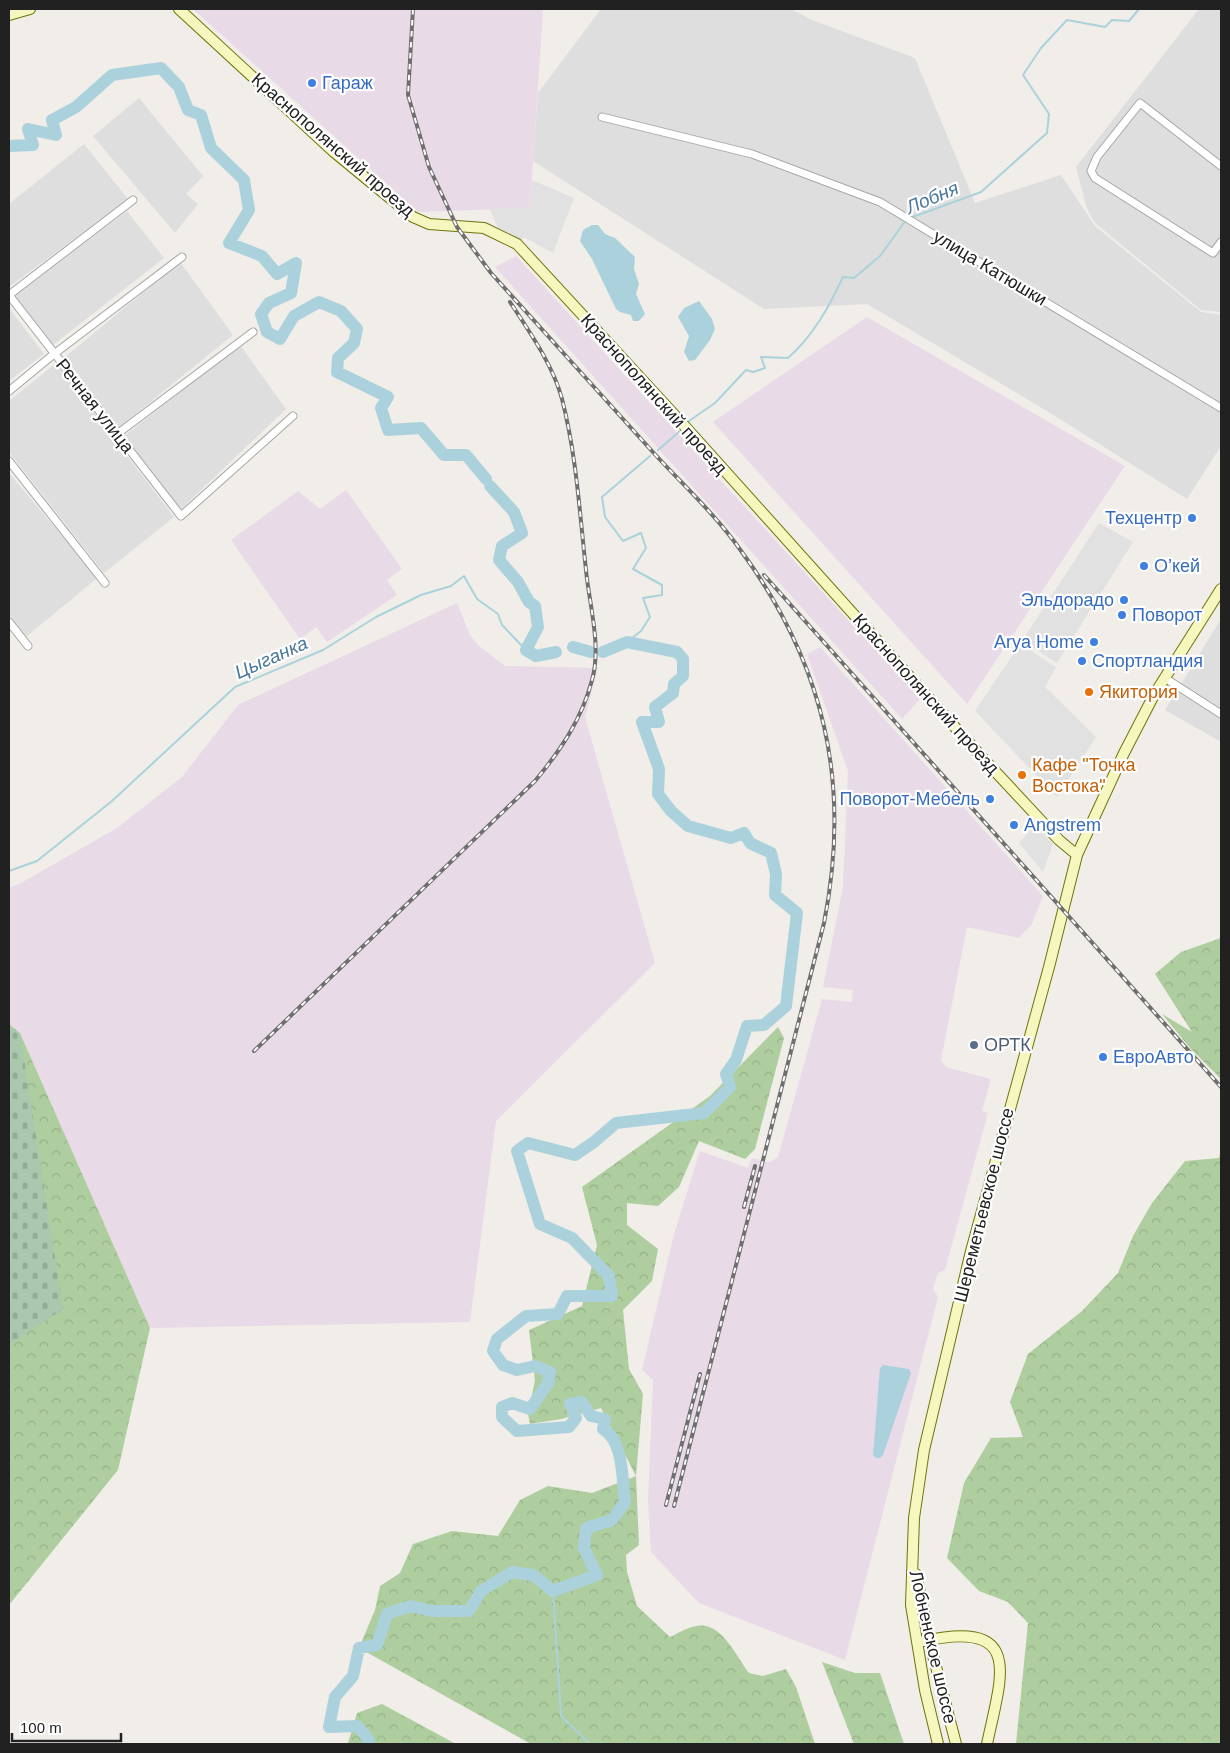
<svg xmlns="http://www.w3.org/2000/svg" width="1230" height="1753" font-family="Helvetica,sans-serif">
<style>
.residential{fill:#dfdede}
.industrial{fill:#e9dae7}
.forest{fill:url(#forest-crowns)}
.cemetery{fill:url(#cemetery-stones)}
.parking{fill:#e1e1e1}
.water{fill:#abd2dc}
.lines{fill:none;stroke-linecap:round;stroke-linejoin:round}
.stream{stroke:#abd2dc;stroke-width:2}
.river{stroke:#abd2dc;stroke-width:12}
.street-casing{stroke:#a5a5a5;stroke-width:9}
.secondary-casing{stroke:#6d750a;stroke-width:12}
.street{stroke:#fff;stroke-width:7}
.secondary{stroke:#f6f7bf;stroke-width:10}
.rail-casing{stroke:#6f6f6f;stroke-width:4}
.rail{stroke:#fff;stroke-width:2;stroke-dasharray:5.5;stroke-linecap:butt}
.shop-dot{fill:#3f7fe0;stroke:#fff;stroke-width:2}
.food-dot{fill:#e8710a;stroke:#fff;stroke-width:2}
.service-dot{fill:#5c6f8a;stroke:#fff;stroke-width:2}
.labels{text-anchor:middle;stroke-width:4.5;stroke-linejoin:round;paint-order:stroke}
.shop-label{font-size:18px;fill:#366cbe;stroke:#fff;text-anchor:start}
.street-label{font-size:18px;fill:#212121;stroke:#fff}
.food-label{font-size:18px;fill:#c56008;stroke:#fff;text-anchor:start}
.service-label{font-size:18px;fill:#4e5e75;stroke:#fff;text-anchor:start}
.water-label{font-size:19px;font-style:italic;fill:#4a779d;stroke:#fff}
</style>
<defs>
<pattern id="forest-crowns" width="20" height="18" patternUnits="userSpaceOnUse" patternTransform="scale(1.25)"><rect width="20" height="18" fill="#aece9f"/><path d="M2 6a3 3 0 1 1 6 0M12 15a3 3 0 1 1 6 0" fill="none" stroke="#95b189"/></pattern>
<pattern id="cemetery-stones" width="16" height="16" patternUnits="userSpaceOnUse" patternTransform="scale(1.25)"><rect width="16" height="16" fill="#aac8ad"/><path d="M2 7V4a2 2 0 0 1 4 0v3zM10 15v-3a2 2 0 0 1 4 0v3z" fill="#92ac95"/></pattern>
</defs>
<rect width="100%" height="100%" fill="#f1ede8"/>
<path class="residential" d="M601 9H791L812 20 915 58 975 203 1061 175 1095 226 1201 312 1221 315V446L1187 499 1047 411 867 304 764 309 533 161 538 93Z
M1199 9H1221V312L1201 310 1095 223 1087 209 1076 167Z
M139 98 203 176 186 194 198 204 175 233 93 136Z
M84 144 128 199 9 287V204Z
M127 211 164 258 53 345 15 296Z
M180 262 233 335 118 428 65 357Z
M9 308 44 354 9 381Z
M240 345 286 409 180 510 124 436Z
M56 363 174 517 104 573 9 452V401Z
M9 473 97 578 26 637 9 615Z
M1221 619V742L1165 710Z"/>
<path class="industrial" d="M193 9H543L530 208 418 212Z
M516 256 920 699 902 719 495 267Z
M867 317 1125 466 967 704 713 422Z
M346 490 402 569 387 580 397 595 327 642 316 627 300 639 231 540 298 491 320 509Z
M457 603 470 635 479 646 505 666 598 668 585 717 655 963 496 1121 470 1322 150 1328 20 1033 9 1024V888L21 883 117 828 182 777 238 705Z
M820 647 1043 896 1032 924 1019 938 967 927 941 1060 946 1067 991 1079 982 1111 988 1113 945 1270 938 1273 933 1289 938 1297 845 1660 699 1603 651 1552 648 1500 653 1380 642 1370 674 1234 700 1151 748 1168 752 1158 770 1162 778 1157 822 999 852 1002 853 990 823 987 843 887 848 771 807 654Z"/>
<path class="forest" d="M1221 938V1079L1190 1048 1162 1014 1192 1032 1155 974 1181 952Z
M9 1024 20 1033 150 1328 118 1470 9 1605Z
M778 1027 784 1038 755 1149 745 1159 699 1141 679 1187 658 1206 627 1203V1225L658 1249 652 1281 623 1310 629 1369 643 1394 636 1476 639 1545 626 1555 627 1572 637 1606 670 1637C677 1634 684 1629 692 1627 720 1617 736 1656 749 1673L763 1676 786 1669 796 1687 815 1744H531L359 1648 375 1610 380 1586 400 1573 413 1544 452 1531 498 1536 520 1500 548 1486 592 1493 636 1476 601 1408 561 1419 530 1424 528 1414 535 1380 529 1330 582 1306 597 1245 582 1187 710 1096Z
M1221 1149V1744H1016L1028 1623 1008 1602 979 1591 947 1558 964 1483 991 1438 1023 1437 1010 1402 1028 1354 1082 1311 1118 1273 1133 1236 1152 1203 1185 1161 1219 1158Z
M822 1662 855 1673H880L904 1744H854Z
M382 1704 456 1744H342L348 1743 357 1713Z"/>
<path class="cemetery" d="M9 1027 20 1033 63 1309 9 1345Z"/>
<path class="parking" d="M532 180 574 198 553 253 524 237 521 243 505 235 498 228 490 209 530 207Z
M1099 523 1133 542 1057 663 1022 641Z
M1020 644 1056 667 1045 687 1096 737 1057 797 975 711Z
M1035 825 1053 844 1043 872 1019 843Z"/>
<path class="water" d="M592 225H598L605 234 615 238 635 257 634 269 639 284 636 294 645 314 639 321H633L631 315 620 312 616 309 592 259 580 241 583 230Z
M699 301 712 319 715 329 710 340 695 360 689 361 684 352 689 336 678 317 684 308Z
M883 1365 909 1369 911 1373 883 1455 880 1458H876L873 1455 880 1368Z"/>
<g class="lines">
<path class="stream" d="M910 218 981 192 1047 133 1049 114 1023 75 1041 48 1067 20 1105 27 1112 20 1129 21 1139 9
M689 421 715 403 746 370 753 372 765 368 761 357 788 358C813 336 829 307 843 277L854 278 880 256 906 220
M658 450 680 431
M627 642 641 631 650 617 643 598 662 595V585L633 569 646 548 641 533 623 541 605 517 602 497 650 456
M9 871 37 861 112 801 235 687 323 650 376 617 421 595 451 586 464 576 477 599 498 614 502 625 526 650
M553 1591 561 1716 590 1744"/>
<path class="river" d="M9 146 33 145 28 129 56 135 52 120 76 107 112 75 161 68 179 87 188 110 201 115 211 148 244 180 249 210 229 243 262 256 277 274 296 263 291 293 269 303 261 314 267 332 280 339 294 316 319 302 341 311 357 329 354 343 338 358 337 372 388 397 381 408 388 430 421 428 444 455H466L486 479
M490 486 514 512 522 533 502 546 499 560 518 582 529 602 535 606 538 627 526 650 536 656 556 652
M573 647 591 652
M370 1744 367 1737 357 1726 329 1727 335 1697 353 1676 359 1648 377 1645 387 1614 410 1606 432 1611H469L481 1591 512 1572 533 1575 553 1591 597 1575 584 1548 586 1528 612 1520 625 1502C622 1480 624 1441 603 1429L605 1419 591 1416 582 1402 570 1404 576 1418 569 1427 517 1431 502 1417V1407L512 1403 530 1409 548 1383 550 1372 535 1366 517 1370 503 1365 493 1351 497 1339 526 1316 558 1314 567 1296H612L609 1276 572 1238 540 1224 517 1151 528 1143 575 1155 594 1142 616 1123 704 1113 730 1087 726 1074 736 1060 747 1026 764 1025 786 1006 797 913 775 895 776 874 771 853 750 843 744 833 731 838 688 826 671 811 658 794 659 769 642 722H659L655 707 673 693 674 684 683 676V659L677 652 627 642 603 652"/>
<g class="street-casing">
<path id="street" d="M602 117 752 154 880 202 1221 408
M1221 166 1140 103 1097 157 1091 171 1095 178 1213 253 1221 242
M133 200 9 295 181 516 293 416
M9 391 54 354 182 257
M117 434 253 332
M9 461 105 583
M9 622 28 646
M1165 678 1221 714"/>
</g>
<g class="secondary-casing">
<path id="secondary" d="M179 9 334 152 413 217 429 224 484 228 517 244 681 422 979 754 1059 840 1077 855
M9 15 30 9
M916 1574 933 1655 956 1744
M924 1641C1025 1619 1001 1677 987 1744
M938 1744 925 1690 911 1605 914 1518 924 1450 971 1251 1049 967 1077 855 1124 753 1154 695 1221 589"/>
</g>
<use href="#street" class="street"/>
<use href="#secondary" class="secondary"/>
<g class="rail-casing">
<path id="rail" d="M413 9 408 95 429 167 457 227 491 273C544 332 598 391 651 450 679 481 715 514 739 548 824 663 852 782 824 923L674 1506
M764 575 1221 1087
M254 1051 535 781C560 751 582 719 592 680 601 649 591 610 587 579 580 519 577 457 562 399 553 365 529 331 510 302
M744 1207 755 1166
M666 1505 700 1374"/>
</g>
<use href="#rail" class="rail"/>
</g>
<g class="shop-dot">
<circle cx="312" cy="83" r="5"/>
<circle cx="1192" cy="518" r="5"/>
<circle cx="1144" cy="566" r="5"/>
<circle cx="1124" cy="600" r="5"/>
<circle cx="1122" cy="615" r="5"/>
<circle cx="1094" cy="642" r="5"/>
<circle cx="1082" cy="661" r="5"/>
<circle cx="990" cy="799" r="5"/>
<circle cx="1014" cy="825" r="5"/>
<circle cx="1103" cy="1057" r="5"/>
</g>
<g class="food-dot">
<circle cx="1089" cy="692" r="5"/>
<circle cx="1022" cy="775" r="5"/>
</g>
<circle class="service-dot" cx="974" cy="1045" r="5"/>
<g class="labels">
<g class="shop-label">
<text x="322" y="89">Гараж</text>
<text x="1182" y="524" text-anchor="end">Техцентр</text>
<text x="1154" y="572">О’кей</text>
<text x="1114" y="606" text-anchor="end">Эльдорадо</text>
<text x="1132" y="621">Поворот</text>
<text x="1084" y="648" text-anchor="end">Arya Home</text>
<text x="1092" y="667">Спортландия</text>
<text x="980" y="805" text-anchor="end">Поворот-Мебель</text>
<text x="1024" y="831">Angstrem</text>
<text x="1113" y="1063">ЕвроАвто</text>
</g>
<g class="street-label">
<text transform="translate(333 145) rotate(41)" y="6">Краснополянский проезд</text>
<text transform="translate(990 268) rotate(31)" y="6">улица Катюшки</text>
<text transform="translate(654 394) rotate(48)" y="6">Краснополянский проезд</text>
<text transform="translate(95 406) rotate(52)" y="6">Речная улица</text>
<text transform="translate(926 694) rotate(48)" y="6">Краснополянский проезд</text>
<text transform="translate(984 1205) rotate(-76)" y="6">Шереметьевское шоссе</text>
<text transform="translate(933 1647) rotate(77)" y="6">Лобненское шоссе</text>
</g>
<g class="food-label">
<text x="1099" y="698">Якитория</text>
<text x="1032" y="771">Кафе "Точка<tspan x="1032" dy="21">Востока"</tspan></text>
</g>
<g class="service-label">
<text x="984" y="1051">ОРТК</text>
</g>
<g class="water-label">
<text transform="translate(932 197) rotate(-23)" y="7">Лобня</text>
<text transform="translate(271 657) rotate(-24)" y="7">Цыганка</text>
</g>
</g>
<rect width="1230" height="1753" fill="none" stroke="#212121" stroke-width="20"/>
<path d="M12 1733v8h109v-8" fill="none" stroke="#212121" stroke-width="2.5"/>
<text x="20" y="1733" font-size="15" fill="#212121" stroke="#ffffff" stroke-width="4" paint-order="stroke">100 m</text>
</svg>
